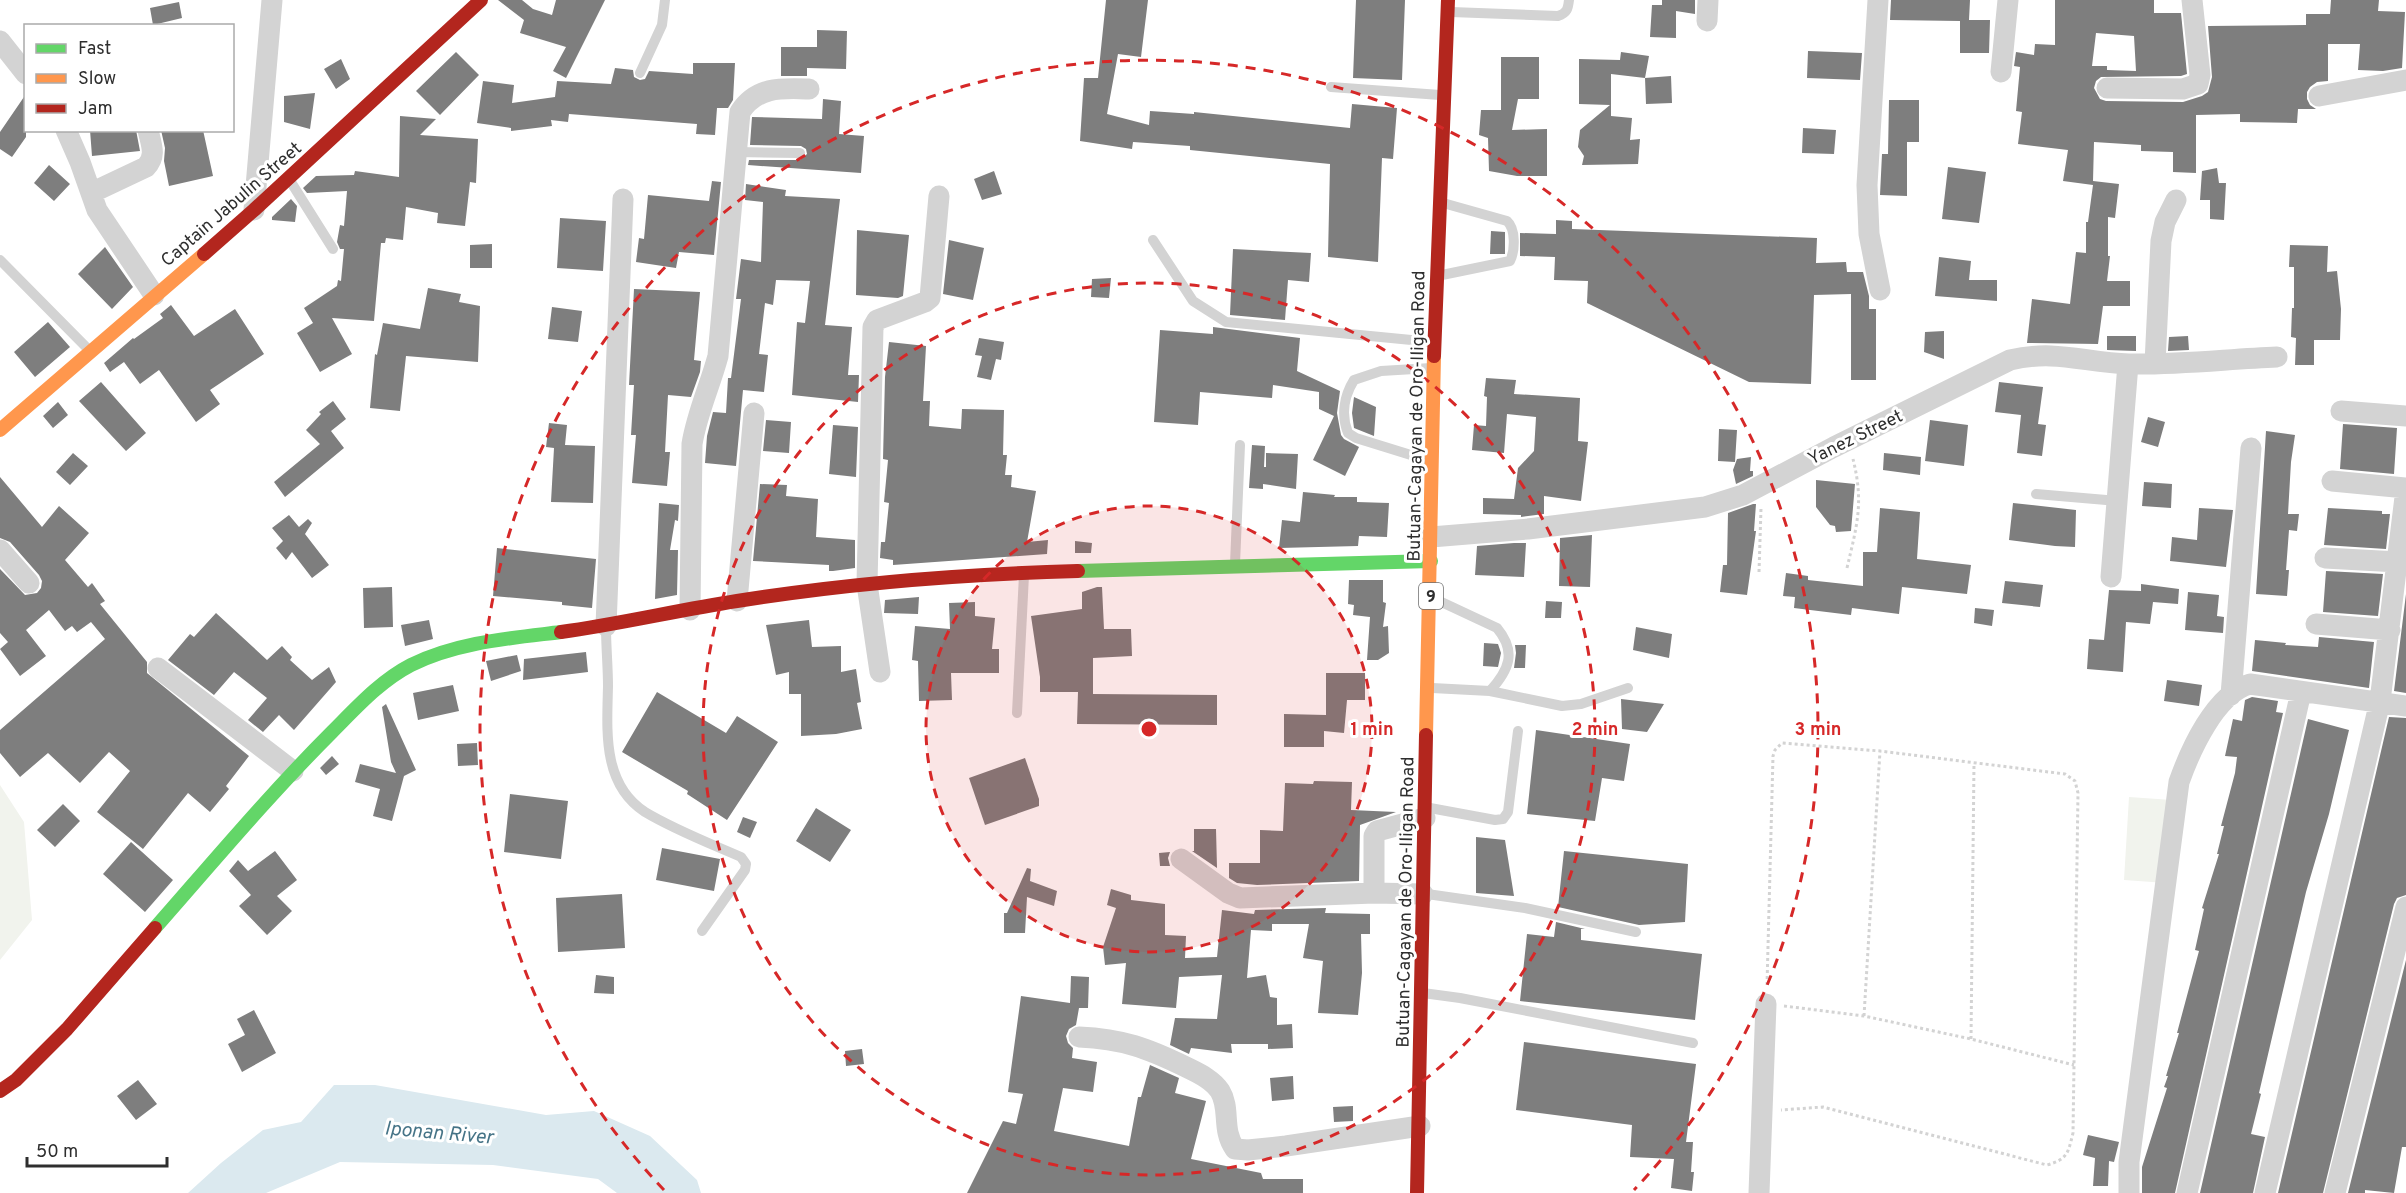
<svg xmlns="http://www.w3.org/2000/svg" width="2406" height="1193" font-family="Overpass,sans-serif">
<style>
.green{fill:#f1f3ed}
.water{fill:#dbe9ef}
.building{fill:#7e7e7e;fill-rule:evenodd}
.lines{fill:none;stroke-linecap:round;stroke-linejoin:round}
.path{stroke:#d3d3d3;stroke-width:3;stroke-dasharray:3 3;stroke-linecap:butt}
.lane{stroke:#d3d3d3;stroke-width:10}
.street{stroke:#d3d3d3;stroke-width:21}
.fast{stroke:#63d668;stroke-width:14}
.slow{stroke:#ff974d;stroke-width:14}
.jam{stroke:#b3261e;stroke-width:14}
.ring{fill:none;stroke:#d62828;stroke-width:3;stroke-dasharray:10 8}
.labels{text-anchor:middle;stroke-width:6;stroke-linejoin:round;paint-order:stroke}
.shield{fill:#fff;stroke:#6d6d6d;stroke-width:1.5}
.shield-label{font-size:16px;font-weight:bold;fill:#2e2e2e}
.street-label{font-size:18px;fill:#2e2e2e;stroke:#fff}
.water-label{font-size:20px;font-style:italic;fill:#467487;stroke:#fff}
.centre{fill:#d62828;stroke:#fff;stroke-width:3}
.ring-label{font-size:18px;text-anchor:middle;font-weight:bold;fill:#d62828;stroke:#fff;stroke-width:6;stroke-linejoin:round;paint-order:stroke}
</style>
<rect width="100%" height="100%" fill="#fff"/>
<path class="green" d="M0 785 24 822 32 920 0 960Z
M2129 797 2172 800 2166 883 2124 880Z"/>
<path class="water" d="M334 1085H375L546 1115 594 1111 650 1136 697 1180 701 1193H617L598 1179 493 1165 340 1162 266 1193H188L221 1163 263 1130 301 1122Z"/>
<path class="building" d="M498 0H522L533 9 552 15 556 0H605L566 78 553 71 566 47 520 33 524 20Z
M1106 0H1148L1141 57 1118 54 1107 114 1149 125 1150 111 1194 114V112L1350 128 1352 104 1397 108 1393 159 1382 158 1378 262 1328 257 1330 164 1190 150V146L1133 142 1132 149 1080 141 1084 78H1098Z
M1356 0H1405L1402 80 1353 78Z
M1662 0H1695V14L1676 11V38L1650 37 1652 5H1662Z
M1891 0H1970L1969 20H1990L1989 53H1960V21L1890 20Z
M2055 0H2154V13H2181L2187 74 2181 76 2101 77 2096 81 2094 88 2100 99 2106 101 2183 102 2202 96 2208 92 2212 77 2208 26 2306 25V14H2330L2331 0H2379L2378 11 2405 12 2402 68 2383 71 2358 70 2360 44H2328V81L2317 82 2310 87 2307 92V99L2310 105 2316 109H2298L2297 123 2240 122V114L2196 115V173L2173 172V152L2141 151V145L2094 142 2093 181 2119 184 2115 218 2108 217V256H2110L2107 281H2130V306H2103L2098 344 2027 343 2032 299 2070 304 2076 252 2086 253V222H2088L2093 185 2063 181 2068 150 2018 144 2022 112 2016 111 2020 67 2014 66 2016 52 2034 55 2035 44 2055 45ZM2096 33 2134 36 2136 71 2107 70V66H2092Z
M179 2 182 18 153 25 150 8Z
M817 30 847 31 846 69 807 68V76H781V47H817Z
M1808 51 1862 53 1860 80 1807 78Z
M456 52 479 75 440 115 416 91Z
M1621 52 1649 56 1645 78 1611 74V116L1632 118 1630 140 1640 139 1638 164 1582 165 1584 156 1578 147 1580 130 1610 105 1579 104V59L1620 60Z
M1501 57H1539V99H1518L1512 130 1547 129V176H1517L1489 171 1488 138 1479 135 1481 110H1501Z
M341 59 350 79 336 89 324 69Z
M693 63H735L733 100 728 108H717L715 135 696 134 697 124 569 114 568 122 551 120 552 126 511 131V128L477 123 483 81 514 85 512 103 555 97 557 81 611 84 615 68 633 70 634 77 640 80 645 79 649 71 693 74Z
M1671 76 1672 103 1646 104 1645 78Z
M315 93 310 129 284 122V96Z
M26 94V137L12 157 0 149V132Z
M823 99 841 101 839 134 864 136 861 173 748 165 749 160H800L807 154 806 149 801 146 750 145 752 117 822 119Z
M1889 100H1919V142H1907V196L1880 195 1882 154H1888Z
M400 116 436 119 420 135 478 139 476 183 470 182 465 226 437 223 438 213 406 207 403 240 386 238 385 243H381L374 321 332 318 352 354 320 372 297 333 313 323 304 308 337 286 338 280 341 281 344 249H340L337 242 340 225 344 226 347 191 307 193 303 188 316 176 354 175 355 171 399 177Z
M1803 128 1836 130 1834 154 1802 153Z
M90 130H136L140 151 92 156Z
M161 130H203L213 176 169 186 164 161 165 148Z
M49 165 70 184 54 201 34 183Z
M1948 167 1986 172 1979 223 1942 219Z
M2217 168 2219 183H2226L2224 220 2210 219V200H2200L2202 171Z
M994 171 1002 194 982 200 974 179Z
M712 181 721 182 714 255 679 252 676 268 636 262 639 238 644 239 648 195 709 201Z
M746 184 786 190 785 196 840 199 825 325 852 327 848 375H859L858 402 792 395 797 322 805 323 810 281 776 280 773 305 765 303 759 354 768 355 764 392 743 390 736 466 705 463 707 436 713 412 726 413 728 378H731L741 299H736L741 259 761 262 763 202 745 200Z
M291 199 297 206 295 222 272 220V217Z
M560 218 606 221 603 271 557 268Z
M1556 220 1572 221V229L1817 238 1816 263 1846 262 1847 272H1863L1869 296V309H1876V380H1851V294L1814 295 1811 384 1749 382 1587 303 1588 281 1554 280 1555 257 1520 256V233L1556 234Z
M857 230 909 235 903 296 898 298 856 295Z
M1491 231 1505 232V254H1490Z
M949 240 984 248 973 300 943 294Z
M492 244V268H470V245Z
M2290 245 2328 246 2327 272 2337 271 2341 309 2340 340H2314V365H2295L2296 338 2291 337 2292 308H2294V267H2289Z
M105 247 133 287 112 309 78 274Z
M1233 249 1311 253 1309 282 1288 280 1285 320 1230 315Z
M1939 257 1971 261 1969 280H1997V301L1935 296Z
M1111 278 1109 298 1091 297 1092 279Z
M428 288 461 294 459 302 480 306 478 362 406 356 400 411 370 408 375 354 377 355 383 323 420 329Z
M634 289 700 292 694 360 701 361 700 372 691 397 668 395 665 452H670L667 486 632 483 636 435H631L634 385H629Z
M171 305 194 336 235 309 264 354 210 390 220 404 196 422 159 370 140 384 124 362 110 372 104 363 133 338 134 339 163 318 160 314Z
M552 307 582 311 578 342 548 339Z
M48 322 70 347 35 377 14 352Z
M1213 327 1300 338 1297 371 1340 391 1337 413 1341 435 1344 439 1359 447 1345 476 1313 460 1334 416 1319 409V392L1273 385 1272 398 1200 392 1198 425 1154 422 1160 330 1213 334Z
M1944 331V359L1924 352 1925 332Z
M2107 336H2136V351L2107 350Z
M2188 336 2189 350 2168 351 2169 337Z
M979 338 1004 342 1001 360 996 359 991 380 977 377 982 356 975 355Z
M889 342 926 346 923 401H930L929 426 961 429 962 409 1004 410 1003 455H1007L1005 475H1012L1011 487 1036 491 1027 542 1048 540 1047 554 893 565V560L880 558 881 542H885L889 503 884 502 888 460 883 459 885 377Z
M1486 378 1516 380 1514 394 1580 398 1578 441 1588 442 1581 501 1544 496V514L1521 517V515L1483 514V498L1514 499 1518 468 1534 451 1536 417 1507 414 1504 453 1472 450 1474 425 1486 426 1487 397 1484 396Z
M101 382 146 433 126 451 79 401Z
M1999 382 2043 387 2038 424 2046 425 2042 456 2017 453 2021 415 1995 412Z
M1354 397 1376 407 1374 436 1354 428 1352 413Z
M333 401 346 419 331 431 344 448 285 497 274 482 320 444 306 430 321 414 319 412Z
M58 402 68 415 53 428 43 416Z
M2148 417 2165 422 2158 447 2141 442Z
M766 420 791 422 789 453 763 451Z
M1930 420 1968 425 1964 466 1925 461Z
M549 423 567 425 565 445 595 446 593 503 551 502 554 448 546 447Z
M2343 424 2397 428 2394 474 2340 469Z
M833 425 858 427 856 477 829 474Z
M1719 429 1737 430 1735 462 1718 461Z
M2266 431 2295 435 2291 462 2288 514H2299L2297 531 2289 530 2286 570H2289L2287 596 2256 594Z
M1252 445 1265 446 1264 467H1266V453L1298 454 1296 489 1263 484V489L1249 488Z
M73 453 88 466 70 485 56 472Z
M1884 453 1921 457 1920 475 1883 470Z
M1751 457 1750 471H1753V476L1736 484 1733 470 1737 459Z
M0 477 42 527 59 506 89 533 65 560 88 587 92 583 105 601 100 604 147 662V673L249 756 226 786 229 789 210 812 188 793 143 849 97 812 130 771 109 752 80 783 48 753 20 777 0 753V730L105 639 91 622 77 632 72 626 65 631 49 610 26 630 46 656 20 676 0 649 8 642 0 633V569L25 595 37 593 41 588 42 581 39 575 10 542 0 538Z
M1816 480 1855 484 1851 531 1836 532 1835 526 1830 525 1816 507Z
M2144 482 2172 484 2171 508 2142 506Z
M760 484 787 485 786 496 818 499 816 537 855 540V568L833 571H829V565L753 561Z
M1303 492 1335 495 1334 497H1357V502L1389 503 1387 537 1359 536 1358 546 1279 548 1282 520 1300 522Z
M659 503 679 505 678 521 675 520 670 550H678L677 595 655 599Z
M2013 503 2076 510 2075 547 2055 546 2009 540Z
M1753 504H1756L1754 531H1756L1747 595 1720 592 1723 565H1727L1728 513Z
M1880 508 1920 512 1917 559 1971 565 1967 594 1902 587 1899 614 1852 608 1851 615 1794 608 1795 597 1783 596 1786 573 1808 576V580L1863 586V552H1877Z
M2199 508 2233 510 2226 567 2170 561 2172 537 2197 540Z
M2328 508 2382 511V514H2390L2386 549 2324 545Z
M289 515 299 527 308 519 312 523 305 534 329 565 312 578 292 552 286 560 276 548 283 541 272 528Z
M1592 535 1590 587 1559 586 1560 538Z
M1075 541 1092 543 1091 553H1075Z
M1514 543H1526L1524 577 1475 575 1477 546Z
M497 548 596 559 592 608 562 605V602L493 596Z
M2326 571 2383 574 2378 616 2323 612Z
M1349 580H1383V602L1386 603 1383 627 1388 626 1389 653 1378 660H1367L1370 617 1353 615 1354 605 1348 604Z
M2005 581 2043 585 2040 607 2002 603Z
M2141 584 2179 589 2178 604 2153 602 2150 624 2126 622 2123 672 2087 669 2089 639 2104 640 2109 590 2141 591Z
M392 587 393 627 364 628 363 588Z
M1097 587H1102L1104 629H1131L1132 656 1093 658V694L1217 695V725L1077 724 1078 692H1040V677L1031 616 1082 609V592Z
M2188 592 2219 595 2217 616 2224 617 2223 633 2185 630Z
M2406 594V693L2394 691Z
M919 597 918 614 884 613 885 600Z
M1546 601 1562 602 1561 618H1545Z
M975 602V616L995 618 992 649H999V673H951L952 700 919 701 918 661 912 660 915 626 950 629 949 603Z
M1975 608 1994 610 1992 626 1974 623Z
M216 613 267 660 282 646 292 657 290 660 312 680 329 667 336 682 294 730 279 715 263 732 248 720 267 698 234 672 214 695 168 660 190 634 194 637Z
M429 620 433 639 405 646 401 625Z
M809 620 812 647 841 646V672L856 669 861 702 857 703 862 729 836 734 801 736V694H789V672L776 675 766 625Z
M1636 627 1672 634 1669 658 1633 650Z
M2319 637 2374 642 2369 688 2252 671 2255 640 2286 643 2285 645 2318 647Z
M1484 643 1498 644 1501 653 1498 667 1483 666Z
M1515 645H1526L1525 668H1514L1516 653Z
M586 652 588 672 523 680 524 659Z
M517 655 521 671 491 681 486 661Z
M1326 673H1365V700H1347L1344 733 1324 731V747H1284V714L1326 715Z
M2167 680 2202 685 2199 706 2164 701Z
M453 685 459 711 418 720 413 693Z
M657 692 726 733 737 716 778 742 727 820 687 794 688 791 622 752Z
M2252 697 2278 701 2276 712 2283 713 2175 1193H2142V1167L2167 1088 2164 1087 2168 1076H2166L2179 1033H2177L2181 1018 2199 951 2195 950 2204 909 2202 908 2219 854H2217L2224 826H2221L2235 773 2237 757 2225 756 2233 719 2242 721 2245 700Z
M1621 699 1664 704 1647 732 1622 729Z
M386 704 416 770 404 776 392 821 373 816 380 789 355 782 360 764 396 773 391 762 382 707Z
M2389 717 2406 718V895L2397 898 2394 904 2323 1193H2278Z
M2308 719 2349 730 2329 814 2306 892 2259 1093 2261 1094 2251 1134 2265 1137 2253 1193H2200Z
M1536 730 1630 744 1624 781 1602 778 1595 821 1527 814Z
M477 743 478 765 458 766 457 744Z
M332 756 339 764 326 775 320 768Z
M1025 758 1039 799V806L985 825 969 778Z
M1314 781 1352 782 1351 810 1396 812 1360 825 1359 881 1257 885 1237 883 1229 878V863H1260V830L1283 831 1285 783 1313 784Z
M510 794 568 801 561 859 504 852Z
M63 804 80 821 55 847 37 830Z
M816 808 851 830 830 862 796 841Z
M743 817 757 822 750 838 737 832Z
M1194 829H1216L1217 868 1192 851H1194Z
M1476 837 1505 840 1514 896 1476 893Z
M131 842 173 880 145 912 103 874Z
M662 848 720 859 714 891 656 880Z
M275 851 297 880 277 896 292 911 267 935 239 906 251 895 229 871 238 860 248 871Z
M1564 851 1688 864 1685 922 1639 925 1558 907Z
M1170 852 1168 858 1170 866H1160L1159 853Z
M1027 868 1031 869 1030 881 1057 891 1054 906 1027 897 1025 933H1004V913H1007Z
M1111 889 1131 895V900L1165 904V935L1186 936 1185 958 1217 957 1222 910 1254 914 1255 910 1326 908 1325 913 1370 914V934H1361L1362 973 1358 1015 1318 1013 1323 961 1303 958 1309 924H1272V931L1251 930 1247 978 1266 975 1270 997 1277 998V1025L1292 1024 1293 1048 1268 1049V1044H1231L1232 1053 1191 1048 1189 1054 1170 1045 1175 1018 1217 1019 1222 975 1179 977 1176 1008 1122 1004 1126 963 1105 965 1103 947 1116 908 1107 905Z
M622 894 625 948 558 952 556 898Z
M1556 922 1585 929H1581V940L1702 954 1695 1020 1520 1001 1527 934 1554 937Z
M2406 960V1147H2402L2394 1193 2365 1190V1193H2348Z
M596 975 614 977V994L594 993Z
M1071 976 1089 977 1088 1008H1079L1076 1025 1069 1029 1066 1036 1068 1043 1073 1048 1072 1058 1097 1062 1093 1092 1063 1088 1054 1131 1129 1146 1138 1097H1141L1150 1065 1179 1078 1175 1093 1206 1101 1191 1159 1261 1173 1263 1179H1303V1193H967L1003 1121 1016 1124 1023 1094 1008 1092 1021 996 1070 1003Z
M254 1010 276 1053 242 1072 228 1044 245 1035 237 1019Z
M1524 1042 1696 1064 1686 1142H1693L1691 1172H1694L1692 1191 1671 1188 1674 1159 1630 1157 1632 1125 1516 1110Z
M862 1049 864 1064 846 1066 845 1051Z
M1293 1076 1294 1099 1272 1101 1270 1078Z
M138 1080 157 1104 136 1120 117 1096Z
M1353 1106V1121L1334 1122 1333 1107Z
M2088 1135 2119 1142 2114 1162 2109 1161 2108 1186H2093L2095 1158 2083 1155Z"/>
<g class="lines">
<path class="path" d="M1847 568C1857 525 1864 503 1853 459
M1759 572 1761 508
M1767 985 1773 756 1775 750 1782 743 1880 751 2065 774 2075 781 2078 793 2073 1133C2068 1153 2068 1159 2047 1165L1823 1107 1781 1110
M1784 1006 1864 1016 1971 1039 2074 1065
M1864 1016 1880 751
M1971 1039 1974 763"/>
<path class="lane" d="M1451 12 1558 16C1567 13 1568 9 1569 0
M640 73 662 25 665 0
M1331 87 1440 95
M737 152 800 153
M289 179 333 249
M1153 240 1193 301 1226 322 1432 342
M0 260 90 351
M1442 275 1510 261C1515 251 1516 229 1507 221L1443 203
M1427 460 1356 438 1348 433C1341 415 1344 396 1354 380L1381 371 1431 368
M2036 494 2118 501
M1235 564 1240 445
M1435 599 1497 628C1517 652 1509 670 1490 691
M606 627C606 647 608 667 608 686 607 731 602 784 645 812 675 830 709 843 741 857L746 864 745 870 702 931
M1432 688 1490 691 1562 706 1581 704 1628 688
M1017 713 1024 575
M1430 808 1495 820 1503 819 1508 812 1518 731
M1427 894 1525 908 1636 932
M1423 993 1460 998 1693 1043"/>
<path class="street" d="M1878 0 1867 185 1869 234 1880 290
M1707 21 1708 0
M0 41 26 74
M2001 72 2008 0
M2107 88 2183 89 2198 84 2200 75 2192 0
M2319 96 2406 80
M66 130 80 162 97 210 154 295
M91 193 146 167C157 156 151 144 148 130
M254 210 272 0
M2155 363 2161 241 2165 222 2176 200
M2341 411 2406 416
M2332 481 2406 488
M1431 537 1528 529 1705 507 1743 495 1834 447 2010 360C2057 349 2085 363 2129 364 2178 365 2228 359 2277 357
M0 550 29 583
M2325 558 2398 562
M2111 577 2128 364
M737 601 754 413
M690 610 692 444C697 413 710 386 718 356L740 112C757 86 782 88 809 89
M2316 624 2390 630
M606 626 623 199
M158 668 293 771
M880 672 867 584 873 327 877 320 925 302 930 298 939 196
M2231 695 2251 448
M1181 859 1228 893 1240 898 1374 893 1423 894
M1374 893V836L1377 831 1425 818
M1079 1037C1123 1039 1147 1048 1186 1067 1198 1073 1212 1079 1220 1091 1231 1109 1221 1129 1235 1149L1248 1150 1286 1146 1420 1126
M1759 1193 1766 1004
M2129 1193V1162L2179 782C2190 751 2215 694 2250 684L2406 706
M2187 1193 2301 692
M2265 1193 2380 701 2406 489
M2335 1193 2406 907"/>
<path class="fast" d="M1078 571 1431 561
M155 928C213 862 270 794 332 732 356 708 380 681 411 665 457 642 512 638 561 632"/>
<path class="slow" d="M0 430 204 254
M1426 735 1434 356"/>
<path class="jam" d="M204 254 254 210 481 0
M1434 356 1448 0
M561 632C620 624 678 610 737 601 849 583 964 574 1078 571
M0 1091 16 1080 67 1029 155 928
M1417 1193 1426 735"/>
</g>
<circle cx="1149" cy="729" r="223" fill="#d62828" fill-opacity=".12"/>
<g class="ring">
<circle cx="1149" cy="729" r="223"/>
<circle cx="1149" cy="729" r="446"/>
<path d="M664 1190A669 669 0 1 1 1634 1190"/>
</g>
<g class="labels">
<rect class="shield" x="1419" y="583" width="24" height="26" rx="4.5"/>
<g class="shield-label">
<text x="1431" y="602">9</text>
</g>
<g class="street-label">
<text transform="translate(231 204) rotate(-41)" y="6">Captain Jabulin Street</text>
<text transform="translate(1416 416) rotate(-89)" y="6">Butuan-Cagayan de Oro-Iligan Road</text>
<text transform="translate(1855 437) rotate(-26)" y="6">Yanez Street</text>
<text transform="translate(1405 902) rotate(-89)" y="6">Butuan-Cagayan de Oro-Iligan Road</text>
</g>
<g class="water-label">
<text transform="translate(439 1132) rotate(5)" y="7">Iponan River</text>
</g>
</g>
<circle cx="1149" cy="729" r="9" class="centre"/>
<g class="ring-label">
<text x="1372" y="735">1 min</text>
<text x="1595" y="735">2 min</text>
<text x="1818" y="735">3 min</text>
</g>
<rect x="24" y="24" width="210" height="108" fill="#ffffff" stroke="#ababab" stroke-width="1.5"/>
<rect x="36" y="44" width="30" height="9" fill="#63d668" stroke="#ababab" stroke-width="1.5"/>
<text x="78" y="54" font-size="18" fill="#2e2e2e">Fast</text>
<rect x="36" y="74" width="30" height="9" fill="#ff974d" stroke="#ababab" stroke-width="1.5"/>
<text x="78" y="84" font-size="18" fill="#2e2e2e">Slow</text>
<rect x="36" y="104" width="30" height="9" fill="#b3261e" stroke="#ababab" stroke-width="1.5"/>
<text x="78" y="114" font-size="18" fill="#2e2e2e">Jam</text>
<path d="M27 1157v9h140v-9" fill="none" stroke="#2e2e2e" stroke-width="3"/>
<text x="36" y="1157" font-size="18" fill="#2e2e2e" stroke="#ffffff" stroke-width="4.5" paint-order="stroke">50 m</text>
</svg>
